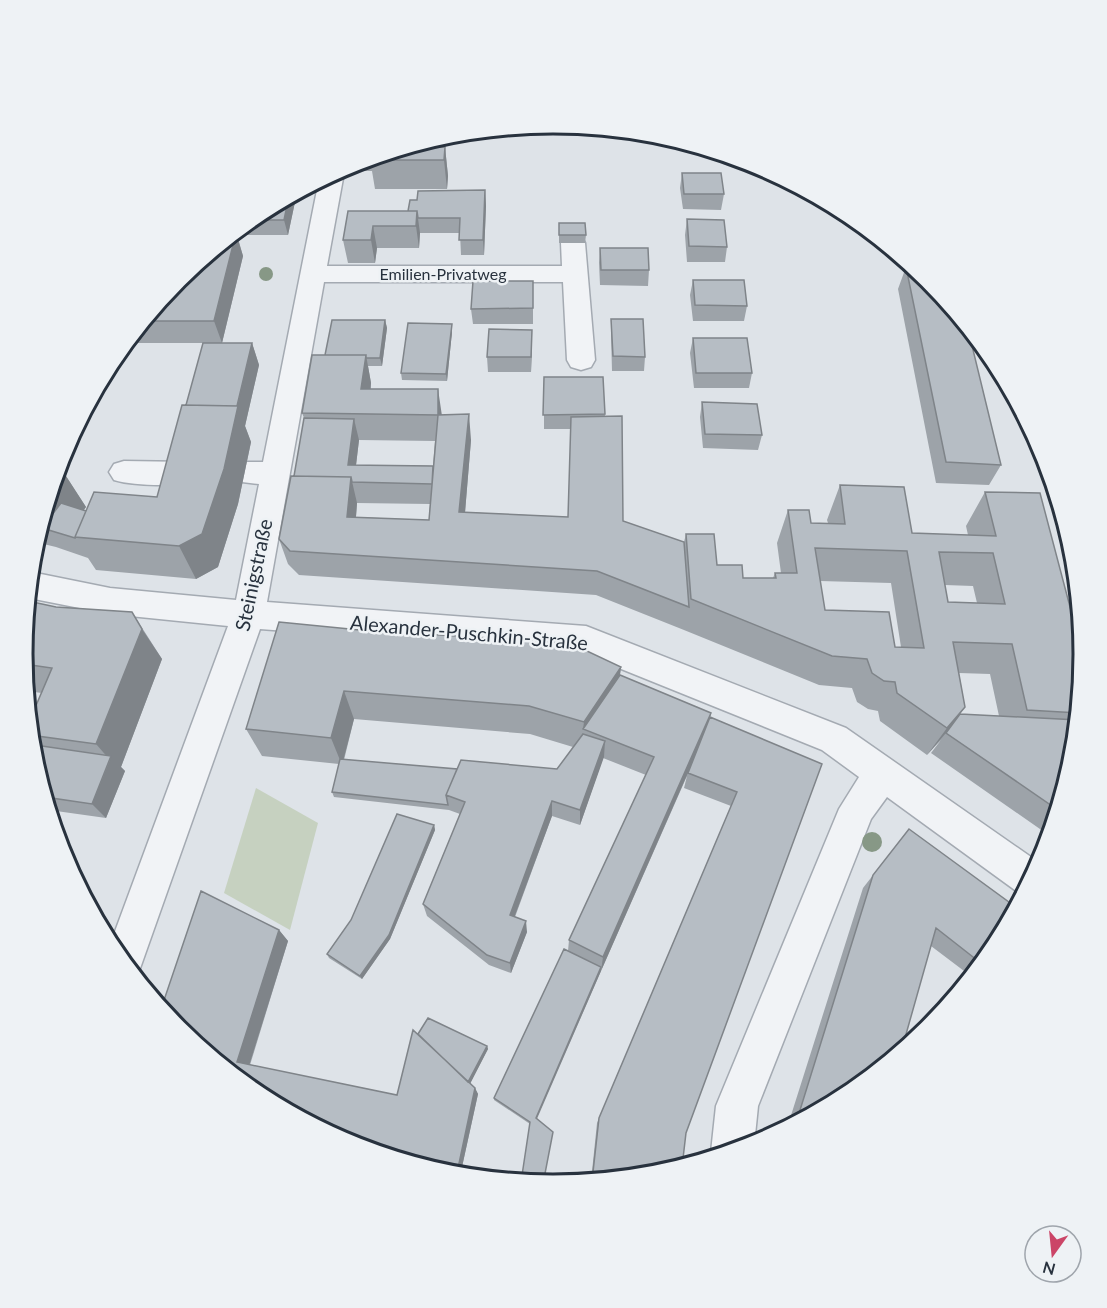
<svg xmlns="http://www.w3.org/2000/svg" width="1107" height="1308" font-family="Lato,sans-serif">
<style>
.green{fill:#c6d1c0}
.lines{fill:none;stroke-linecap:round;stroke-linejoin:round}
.minor-casing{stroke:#a4aab2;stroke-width:3}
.minor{fill:#f1f3f6;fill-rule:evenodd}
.tree{fill:#879886}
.wall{fill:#9da3a9;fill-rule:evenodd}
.shaded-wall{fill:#7f8489}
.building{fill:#b6bdc4;stroke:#7f8489;stroke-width:1.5;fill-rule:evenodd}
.labels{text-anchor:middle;stroke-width:5;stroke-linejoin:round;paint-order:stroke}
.far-street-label{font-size:16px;fill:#28323e;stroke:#eef2f5}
.street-label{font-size:20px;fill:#28323e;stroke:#eef2f5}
.rim{fill:none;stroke:#28323e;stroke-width:3}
</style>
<rect width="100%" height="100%" fill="#dee3e8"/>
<path class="green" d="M256 788 318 823 290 930 224 893Z"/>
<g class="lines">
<g class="minor-casing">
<path id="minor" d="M341 169 344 173 327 266H562L561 243 564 237 573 235 582 237 585 243 595 360 591 367 581 370 571 367 567 360 563 282H324L267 602 586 626 846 728 1041 864 1024 895 1019 893 887 797 871 819 758 1106 754 1145 713 1158 711 1152 716 1106 839 809 859 777 822 750 584 654 260 629 137 977 110 945 228 626 110 614 29 598 31 572 110 588 236 600 259 484 234 481 229 473 234 465 244 462H263L319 180Z
M124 461 189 462 199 465 204 473 199 481C179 487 134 486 114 480L109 472 114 464Z"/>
</g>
<use href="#minor" class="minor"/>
</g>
<g class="tree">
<circle cx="266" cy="274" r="7"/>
<circle cx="872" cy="842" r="10"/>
</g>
<path class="wall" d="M418 143H420V147H445L448 176 447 189H375L372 171H355L354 162Z
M682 173 724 194 721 210 683 209 680 188Z
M485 190 486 206 484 255H461L460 233H420L419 248H377L375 263H348L343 240 348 211H408L417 200Z
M293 194 295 202 288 235H237L243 256 222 343H252L259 365 245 426 251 442 238 504 218 567 196 579 96 570 88 558 56 547 35 542 57 471 64 473 86 507 84 510 86 511 157 497 186 405 203 343H125L178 278 259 212Z
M687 219 727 247 725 262H687L685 235Z
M559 223 586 235 585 243H559Z
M600 248 649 270 648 286 600 285 599 263Z
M906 267 1001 465 989 485 936 483 898 289Z
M693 280 747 306 744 321H693L690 295Z
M533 281V324H473L471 309Z
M611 319 645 357 644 371H612L611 334Z
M385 320 387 328 382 366H368L371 383V389L441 414 471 440 465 512 568 517 571 429H544V377H603L605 416 623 521 684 542 686 534 717 565 743 578H773L775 573H781L777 543 788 510 811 523H828L827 520 840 485 912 533 968 535 966 526 985 492 1084 660 1074 758 1050 836 931 753 941 740 927 755 880 721 878 711 868 709 857 702 852 688 819 685 684 630 596 595 299 575 288 564 279 539 294 476 304 418 302 413 325 355ZM359 440 435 441 433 466 356 465ZM357 503 430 504 429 520 356 517ZM820 581 891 583 901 647H895L825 610ZM945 585 973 586 977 603 948 602ZM959 673 990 674 999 716 960 714 965 707Z
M532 330 531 372H488L487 357Z
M452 332 447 381 402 380 401 373Z
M693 338 752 373 749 388H694L690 353Z
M702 402 762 435 758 450 703 448 700 417Z
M56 607 132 612 162 659 121 767 125 771 106 818 49 810 33 757 35 745 31 741 29 722 42 693 26 691 22 654Z
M360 630 621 667 620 675 711 713 710 718 822 764 657 1175 591 1181 597 1123 731 806 684 788 687 776 601 971 537 1119 530 1124 494 1100V1098L568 951 569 940 646 775 603 758 580 825 552 816 515 917 527 932 511 973 489 965 427 916 423 904 460 814 449 810 334 797 332 792 339 764 262 756 246 729ZM354 719 530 734 573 747 557 769H457L344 760Z
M434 825 435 830 390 939 362 979 329 958 327 954 351 920Z
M909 829 995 949 972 977 931 946 848 1096 787 1128 863 888Z
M279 930 288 941 250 1065 397 1095 418 1034 487 1046 488 1049 470 1083 475 1088 478 1094 460 1176 442 1172 350 1144 178 1029Z"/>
<path class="shaded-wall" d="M445 147 448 176 447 189 444 160Z
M485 190 486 206 484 255 483 240Z
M293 194 295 202 288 235 284 220 289 196Z
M417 211 420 233 419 248 416 226Z
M373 226 377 248 375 263 371 240Z
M236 233 243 256 222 343 214 321Z
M385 320 387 328 382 366 380 358Z
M452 324V332L447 381 446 374Z
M532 330V345L531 372V357Z
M252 343 259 365 245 426 251 442 238 504 218 567 196 579 179 546 234 420Z
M366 355 371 383 367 414 361 389Z
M438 389 442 416 438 415Z
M469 414 471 440 463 537 459 512Z
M354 419 359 440 354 482 348 465Z
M64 473 86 507 65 535 42 528 40 525 51 490Z
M351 477 357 503 354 542 347 517Z
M142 629 162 659 121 767 125 771 106 818 92 804 110 760 96 744Z
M621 667 617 696 583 729 584 722Z
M344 691 354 719 342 765 331 738Z
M965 707 946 733 927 755 947 728Z
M711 713 705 734 601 971 603 957Z
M605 741 604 757 580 825V810Z
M552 801V816L511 926 510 915Z
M434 825 435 830 390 939 362 979 360 976Z
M526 921 527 932 511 973 510 963Z
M279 930 288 941 248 1069 237 1062Z
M601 967V971L536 1120V1118Z
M487 1046 488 1049 469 1086 468 1083Z
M475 1088 478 1094 460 1176H459L457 1173Z"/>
<path class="building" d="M418 143H420L419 147H445L444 160H370V157Z
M682 173H721L724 194H684Z
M485 190 483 240H459L460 218H418L417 211H408L410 200H417L418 191Z
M289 196 284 220H250L259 212Z
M348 211H417L416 226H373L371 240H343Z
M687 219 724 220 727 247 689 246Z
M559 223H585L586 235H559Z
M233 233H236L214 321H143L178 278Z
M600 248H648L649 270H601Z
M906 267H915L929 279 967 325 1001 465 946 462Z
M693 280H744L747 306 695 305Z
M473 281H533V308L471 309Z
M611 319H643L645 357 613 356Z
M332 320H385L380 358H366V355H325Z
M408 323 452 324 446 374 401 373Z
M489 329 532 330 531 357H487Z
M693 338H747L752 373H696Z
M203 343H252L237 406 186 405Z
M312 355H366L361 389H438V415L302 413Z
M544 377H603L605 414 543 415Z
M702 402 757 404 762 435 705 434Z
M182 405 238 406 224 469 202 534 179 546 75 537 94 492 157 497Z
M469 414 459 512 568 517 571 417 622 416 623 521 684 542 689 607 597 571 290 551 279 539 291 476 351 477 347 517 429 520 438 415Z
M304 418 354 419 348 465 433 466 432 484 352 482 351 477 294 476Z
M57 471 64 473 51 490Z
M840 485 904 487 912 533 996 536 985 492 1040 493 1084 660 1079 713 1027 710 1012 644 953 642 965 707 947 728 897 693 895 682 884 681 872 673 867 659 832 656 691 599 686 534H714L717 565H742L743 578H776L775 573H797L788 510H809L811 523 845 524ZM815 548 907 551 924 648 895 647 889 612 825 610ZM939 552 993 553 1005 604 948 602Z
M61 503 86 511 75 537V538L42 528Z
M28 601 56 607 132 612 142 629 96 744 30 735 29 722 52 668 24 664 22 654Z
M279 622 360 630 570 643 621 667 584 722 529 706 344 691 331 738 246 729Z
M620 675 711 713 603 957 569 940 654 757 583 729Z
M960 714 1078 720 1074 758 1058 810 946 733Z
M710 717 822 764 686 1133 682 1167 657 1175 592 1181 599 1118 737 792 688 773Z
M583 734 605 741 580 810 552 801 510 915 526 921 510 963 487 955 423 904 465 802 446 795 461 760 557 769Z
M35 745 111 756 92 804 45 797 33 757 32 752Z
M340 759 457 769 446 795 448 805 332 792Z
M397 814 434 825 389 935 360 976 327 954 351 920Z
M909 829 1017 908 995 949 982 964 936 928 901 1052 848 1096 796 1123 873 875Z
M201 891 279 930 237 1062 397 1095 413 1030 475 1088 457 1173 438 1169 435 1170 350 1144 258 1095 178 1029 161 1009Z
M564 949 601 967 536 1118 553 1132 543 1184 521 1182 530 1122 494 1098Z
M428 1018 487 1046 468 1082 418 1034Z"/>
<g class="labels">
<g class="far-street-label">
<text x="443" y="280">Emilien-Privatweg</text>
</g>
<g class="street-label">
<text transform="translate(254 575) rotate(-78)" y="7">Steinigstraße</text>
<text transform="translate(469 633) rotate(5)" y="7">Alexander-Puschkin-Straße</text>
</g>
</g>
<path d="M0 0H1107V1308H0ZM33 654a520 520 0 1 1 1040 0a520 520 0 1 1-1040 0Z" fill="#eef2f5" fill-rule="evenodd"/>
<path class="rim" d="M33 654a520 520 0 1 1 1040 0a520 520 0 1 1-1040 0Z"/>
<g transform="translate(1053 1254) rotate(195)"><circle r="28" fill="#eef2f5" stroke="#9fa5ac" stroke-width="1.5"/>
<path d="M0-4.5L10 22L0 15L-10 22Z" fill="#cb4567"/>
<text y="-9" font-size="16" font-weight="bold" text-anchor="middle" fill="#28323e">N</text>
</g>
</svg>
